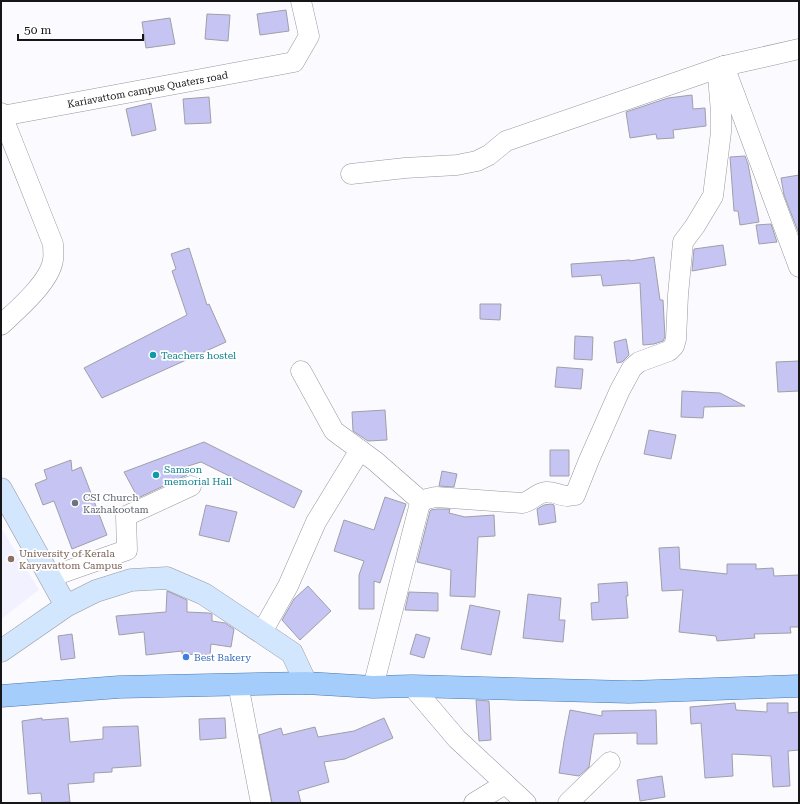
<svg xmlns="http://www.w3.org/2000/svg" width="800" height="804" font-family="'Roboto Serif',serif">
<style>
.built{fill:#f1f1ff}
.building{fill:#c6c4f3;stroke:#9f9fa8}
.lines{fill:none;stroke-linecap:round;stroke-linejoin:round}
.street-casing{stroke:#96969f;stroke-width:21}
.secondary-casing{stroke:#96969f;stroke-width:23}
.primary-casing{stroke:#4b77ab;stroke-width:23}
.street{stroke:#fff;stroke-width:20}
.secondary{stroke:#d2e6fe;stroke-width:22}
.primary{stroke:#a4cdfc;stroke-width:22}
.culture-dot{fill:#0f9aa8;stroke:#fff;stroke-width:1.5}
.worship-dot{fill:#6b7280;stroke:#fff;stroke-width:1.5}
.education-dot{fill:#8d6e63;stroke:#fff;stroke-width:1.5}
.shop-dot{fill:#3f7fe0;stroke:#fff;stroke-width:1.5}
.labels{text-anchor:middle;stroke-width:3.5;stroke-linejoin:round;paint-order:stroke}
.street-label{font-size:10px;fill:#161619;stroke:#fff}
.culture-label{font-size:10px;fill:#0d838f;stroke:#fff;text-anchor:start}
.worship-label{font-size:10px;fill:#5b616d;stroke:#fff;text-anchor:start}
.education-label{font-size:10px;fill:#785e54;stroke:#fff;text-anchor:start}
.shop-label{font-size:10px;fill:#366cbe;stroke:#fff;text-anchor:start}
</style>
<rect width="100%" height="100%" fill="#fbfbff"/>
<path class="built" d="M1 528 39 590 1 619Z"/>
<path class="building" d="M286 10 289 31 260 35 257 14Z
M207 14 230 15 228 41 205 39Z
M170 18 175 44 146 48 142 22Z
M692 95 693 109 705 108 706 126 673 130 674 138 657 139 656 134 630 138 626 112 668 98Z
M209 97 211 123 185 124 183 99Z
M151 103 156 130 132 136 126 109Z
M745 156 748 164 759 222 740 225 738 211H734L730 157Z
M799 175V234L784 195 781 178Z
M771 224 777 242 759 244 756 225Z
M723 245 726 265 692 271 694 249Z
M189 248 207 305 209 304 226 342 102 398 84 368 187 315 172 271 176 269 171 254Z
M654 257 660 300H663L665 337 663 341 654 344 643 345 640 283 603 286 601 275 572 277 571 264 630 260V261Z
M480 304H501L500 320 480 319Z
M575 336 593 337 592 360 574 359Z
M626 339 629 355 622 362 617 363 614 342Z
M799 361V391L778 392 776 362Z
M557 367 583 369 581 389 555 387Z
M682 391 720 393 745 406 704 407 703 418 681 417Z
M385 410 387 440 368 441 353 431 352 412Z
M649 430 676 435 671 459 644 454Z
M204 442 302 491 294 508 201 462 188 466 187 475 138 498 124 472Z
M550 450H569V476H550Z
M71 460 72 471 81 467 107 535 72 549 54 501 43 505 35 484 47 479 44 470Z
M442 471 457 474 454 487 439 486Z
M385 497 406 504 380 583 374 581V609H359V575L364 561 334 551 344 520 374 530Z
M551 504 554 505 556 522 539 525 537 509 544 505Z
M206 505 237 512 229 542 199 535Z
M437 509H450L449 513 465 517 494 515 495 536 478 537 475 597 450 596 451 570 417 562 430 511 431 510Z
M679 547 680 569 727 574V564H756V569L773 568 774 576 799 575V627H790L791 633 754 634 755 638 717 641 716 636 679 632 683 590 662 591 659 548Z
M627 582 628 596H626L628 618 592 620 591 603 599 602 598 584Z
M308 586 331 611 300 640 282 620 294 599Z
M167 591 187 600V612L209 613 212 614V621L225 623 234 629 231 647 211 644 210 655 182 654V651L146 655 144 632 119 635 116 616 166 612Z
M409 592 438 593V611L405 610Z
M528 594 561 598 559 620H565L563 642 523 638Z
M470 605 500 611 491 655 461 649Z
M72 634 75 658 61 660 58 636Z
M416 634 430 638 424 658 410 654Z
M476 700 489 701 491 740 479 741Z
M735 703 736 710 767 712V703H788V713L799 712V750L788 751 790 786 773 787 771 756 732 754 733 776 705 778 701 723 691 724 690 707Z
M570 710 602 716V711L656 710 657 744H637V733L594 734 589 767 579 776 559 773 564 741Z
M42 718V720L68 718 70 742 103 739V727L138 726 141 766 112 768V772L94 773V782L68 784 70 802 42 803 41 793 28 794 22 721Z
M225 718 226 738 200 740 199 719Z
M384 718 393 738 345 759 324 762 329 782 298 791 301 803H272L259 735 281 728 283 735 315 727 318 737 354 731Z
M662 776 665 797 640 801 637 780Z"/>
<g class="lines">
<g class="street-casing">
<g id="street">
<path d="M724 66 799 267"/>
<path d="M1 113 53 244C53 249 54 255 53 260 50 282 17 310 1 325"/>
<path id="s1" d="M2 116 294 62 309 36 301 1"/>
<path d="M351 174 405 168 457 165 477 161 489 155 506 141 724 66 799 49"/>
<path d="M301 371 334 431 375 461 422 502"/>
<path d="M50 577 127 550 126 516 191 486"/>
<path d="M262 632 288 586 316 522 360 450"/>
<path d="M238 684 261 803"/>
<path d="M412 686 457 739 526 803"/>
<path d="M373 687 419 507C423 498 427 499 436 497L522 503C531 502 536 493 546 492 553 491 560 496 568 496 570 496 572 495 575 495L589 460 620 390 632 368 639 362 669 351 674 346 676 339 678 295 683 242 695 226 713 196 721 132V112L718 76 724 66"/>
<path d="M474 803 505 784"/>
<path d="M568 803 610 762"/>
</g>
</g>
<g class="secondary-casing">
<path id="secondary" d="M1 489 66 606
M1 651 66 606 96 591 131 580 167 578 204 594 292 653 306 683"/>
</g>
<g class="primary-casing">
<path id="primary" d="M1 696 119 687 306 683 373 687 412 686 629 692 799 686"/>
</g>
<use href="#street" class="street"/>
<use href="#secondary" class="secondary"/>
<use href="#primary" class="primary"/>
</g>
<g class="culture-dot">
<circle cx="153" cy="355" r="4"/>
<circle cx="156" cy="475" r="4"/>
</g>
<circle class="worship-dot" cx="75" cy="503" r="4"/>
<circle class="education-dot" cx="11" cy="559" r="4"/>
<circle class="shop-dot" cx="186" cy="657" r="4"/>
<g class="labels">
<g class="street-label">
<text dy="4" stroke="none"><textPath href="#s1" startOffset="148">Kariavattom campus Quaters road</textPath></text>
</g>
<g class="culture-label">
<text x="161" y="359">Teachers hostel</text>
<text x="164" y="473">Samson<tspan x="164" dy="12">memorial Hall</tspan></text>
</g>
<g class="worship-label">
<text x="83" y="501">CSI Church<tspan x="83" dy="12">Kazhakootam</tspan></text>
</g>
<g class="education-label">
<text x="19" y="557">University of Kerala<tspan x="19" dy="12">Karyavattom Campus</tspan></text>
</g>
<g class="shop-label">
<text x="194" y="661">Best Bakery</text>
</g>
</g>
<rect width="800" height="804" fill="none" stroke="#161619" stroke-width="4"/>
<path d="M18 34v6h125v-6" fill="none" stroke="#161619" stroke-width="2"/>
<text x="24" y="34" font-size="12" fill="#161619" stroke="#ffffff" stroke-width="3" paint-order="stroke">50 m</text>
</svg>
